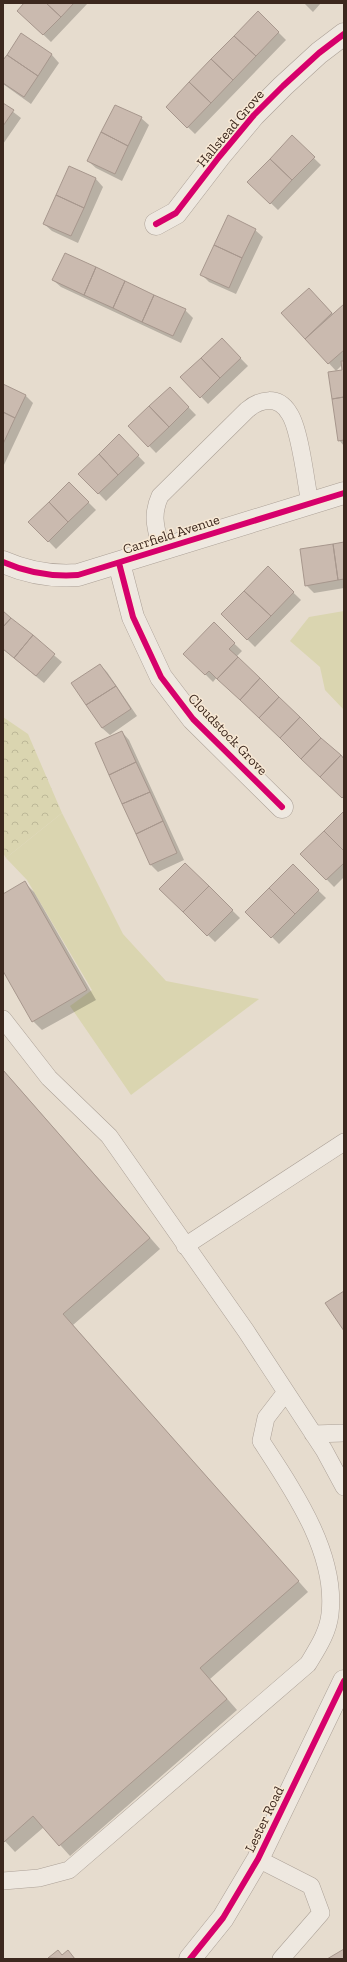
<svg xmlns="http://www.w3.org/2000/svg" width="347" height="1962" font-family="'Zilla Slab',serif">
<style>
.green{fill:#dad5b0}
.forest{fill:url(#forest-crowns)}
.shadow{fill:#0003}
.building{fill:#cabaaf;stroke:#a7978d}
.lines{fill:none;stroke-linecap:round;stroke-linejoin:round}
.lane-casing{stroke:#aca197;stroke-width:18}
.street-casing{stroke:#aca197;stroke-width:23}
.lane{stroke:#eee8e0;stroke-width:17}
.street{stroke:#eee8e0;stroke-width:22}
.cycleway-casing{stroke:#f8e9d5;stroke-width:8}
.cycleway{stroke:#d6006c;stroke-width:6}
.labels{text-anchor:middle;stroke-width:3;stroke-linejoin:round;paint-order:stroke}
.street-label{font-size:14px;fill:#3c281e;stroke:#f8e9d5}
</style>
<defs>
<pattern id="forest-crowns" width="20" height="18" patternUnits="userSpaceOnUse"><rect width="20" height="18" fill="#dad5b0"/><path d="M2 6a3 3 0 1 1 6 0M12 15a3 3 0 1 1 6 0" fill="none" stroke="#bcb797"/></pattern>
</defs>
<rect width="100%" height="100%" fill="#e6dcce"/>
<path class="green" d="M344 611V710L325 690 320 667 290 641 309 617Z
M62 813 123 934 166 981 259 999 131 1095 70 1006 92 990 27 880 6 858Z"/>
<path class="forest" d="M3 717 28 734 62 813 6 858 3 853Z"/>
<path class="shadow" d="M26 3H88L51 42 26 18Z
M304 3H321L313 12Z
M258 12 286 40 195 134 167 107Z
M21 35 52 55 59 63 31 104 3 84V62Z
M3 104 21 118 3 144Z
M141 118 149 125 122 181 96 168 88 161Z
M292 137 321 165 278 210 249 182Z
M69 168 96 179 103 187 78 243 52 231 44 224Z
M255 230 263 237 236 294 209 282 201 274Z
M53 280 185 310 193 318 181 343 61 287Z
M316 296 333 314 344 306V446L339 440 342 365 336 371 283 313Z
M222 339 248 366 208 404 182 377Z
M3 385 25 395 33 403 3 467Z
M170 388 196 415 156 453 130 426Z
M119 436 145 463 106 501 80 474Z
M69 483 96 510 56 549 30 522Z
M344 543V588L314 593 306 585Z
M268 568 301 600 255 647 222 614Z
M3 612 62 662 44 683 3 649Z
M214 624 242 651 236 657 344 760V799L217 677 213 682 185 654Z
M100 665 107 672 137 716 110 735 102 728Z
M122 732 129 740 184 860 158 872 151 865Z
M344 813V877L334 887 302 854Z
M185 864 240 918 215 942 161 889Z
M293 866 326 898 279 944 247 912Z
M25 883 34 892 96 1000 42 1030 33 1021 3 969V895Z
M3 1070 160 1249 73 1325 308 1592 210 1679 237 1710 70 1856 44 1827 15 1852 3 1839Z
M68 1951 75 1959 49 1958 58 1952 62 1956Z"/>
<path class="building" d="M24 3H46L61 17 43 35 17 11Z
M46 3H74L61 17Z
M258 11 279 32 256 56 234 36Z
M21 33 52 54 38 76 7 55Z
M234 36 256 56 233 80 211 59Z
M7 55 38 76 24 97 3 83V60Z
M211 59 233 80 211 103 189 82Z
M189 82 211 103 187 128 166 107Z
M3 103 14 110 3 126Z
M115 105 142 117 128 146 101 132Z
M101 132 128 146 115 174 87 161Z
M292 135 315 157 292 180 270 159Z
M270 159 292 180 270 204 247 182Z
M69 166 96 178 84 208 56 195Z
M56 195 84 208 71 236 43 224Z
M228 215 256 229 242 258 214 245Z
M214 245 242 258 229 288 200 275Z
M65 253 96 267 84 295 52 280Z
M96 267 125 281 113 308 84 295Z
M125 281 154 295 142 322 113 308Z
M309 288 332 313 305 339 281 313Z
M154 295 186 309 173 336 142 322Z
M344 304V350L328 364 305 339Z
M222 338 241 358 220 378 201 358Z
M201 358 220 378 200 398 180 377Z
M341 361H344V397L332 399 328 372 342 370Z
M3 384 26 395 15 418 3 412Z
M170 387 189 407 169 427 149 406Z
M344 397V440L338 441 332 399Z
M149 406 169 427 148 447 128 426Z
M3 412 15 418 3 444Z
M119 434 139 455 118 475 99 454Z
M99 454 118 475 98 494 78 474Z
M69 482 89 502 68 522 49 502Z
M49 502 68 522 48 542 28 522Z
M344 542V579L338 580 333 544Z
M333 544 338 580 305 586 300 549Z
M268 566 294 592 271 616 244 591Z
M244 591 271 616 247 640 221 614Z
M3 611 11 618 3 627Z
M11 618 33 635 14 658 3 649V627Z
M214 622 235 643 229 649 238 657 217 679 209 671 205 675 183 654Z
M33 635 55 654 36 676 14 658Z
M238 657 260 678 240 700 217 679Z
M100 664 116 686 86 705 71 683Z
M260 678 279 697 259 718 240 700Z
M116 686 131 709 102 728 86 705Z
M279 697 300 717 280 738 259 718Z
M300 717 321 738 301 759 280 738Z
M122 731 136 762 109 775 95 743Z
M321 738 341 755 320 777 301 759Z
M341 755 344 759V796L342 798 320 777Z
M136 762 150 792 122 804 109 775Z
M150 792 163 821 136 834 122 804Z
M344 811V851L324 831Z
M163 821 177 853 150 865 136 834Z
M324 831 344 851V863L326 880 300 854Z
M185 863 209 886 183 912 159 889Z
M293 864 319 890 295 914 269 888Z
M25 881 87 990 32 1022 3 971V894Z
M209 886 233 910 207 936 183 912Z
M269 888 295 914 271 938 245 912Z
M3 1070 150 1238 63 1314 299 1581 200 1668 227 1699 59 1846 33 1816 4 1842 3 1841Z
M344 1291V1331L325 1303Z
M344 1949V1959H327Z
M58 1950 62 1955 68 1950 75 1959 48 1958Z"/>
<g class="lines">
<g class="lane-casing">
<path id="lane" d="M161 549C156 528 151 516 160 496L247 410C260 399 278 395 289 413 300 428 306 483 310 504
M3 1019 49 1078 109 1136 246 1331 324 1450 344 1487
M185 1246 344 1142
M313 1434 344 1433
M258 1859 311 1886 321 1913 281 1959
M3 1881 39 1878 69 1870 308 1664C317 1649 328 1633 330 1614 337 1553 293 1490 261 1441L266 1418 286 1392"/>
</g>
<g class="street-casing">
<path id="street" d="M156 224 176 213 219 157 254 115 283 86 319 53 344 34
M3 562C28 573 51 577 78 575L344 493
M119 563 133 617 161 677 193 719 282 807
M190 1959 223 1918 258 1859 344 1681"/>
</g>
<use href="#lane" class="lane"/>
<use href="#street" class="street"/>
<g class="cycleway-casing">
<path id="cycleway" d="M156 224 176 213 219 157 254 115 283 86 319 53 344 34
M3 562C28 573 51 577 78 575L344 493
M119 563 133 617 161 677 193 719 282 807
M190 1959 223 1918 258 1859 344 1681"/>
</g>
<use href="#cycleway" class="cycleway"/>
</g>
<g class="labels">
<g class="street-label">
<text transform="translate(230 128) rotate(-50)" y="5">Hallstead Grove</text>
<text transform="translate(171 534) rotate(-18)" y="5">Carrfield Avenue</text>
<text transform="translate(228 734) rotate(46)" y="5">Cloudstock Grove</text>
<text transform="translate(264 1819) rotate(-64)" y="5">Lester Road</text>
</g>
</g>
<rect width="347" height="1962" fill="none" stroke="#3c281e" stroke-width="8"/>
</svg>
